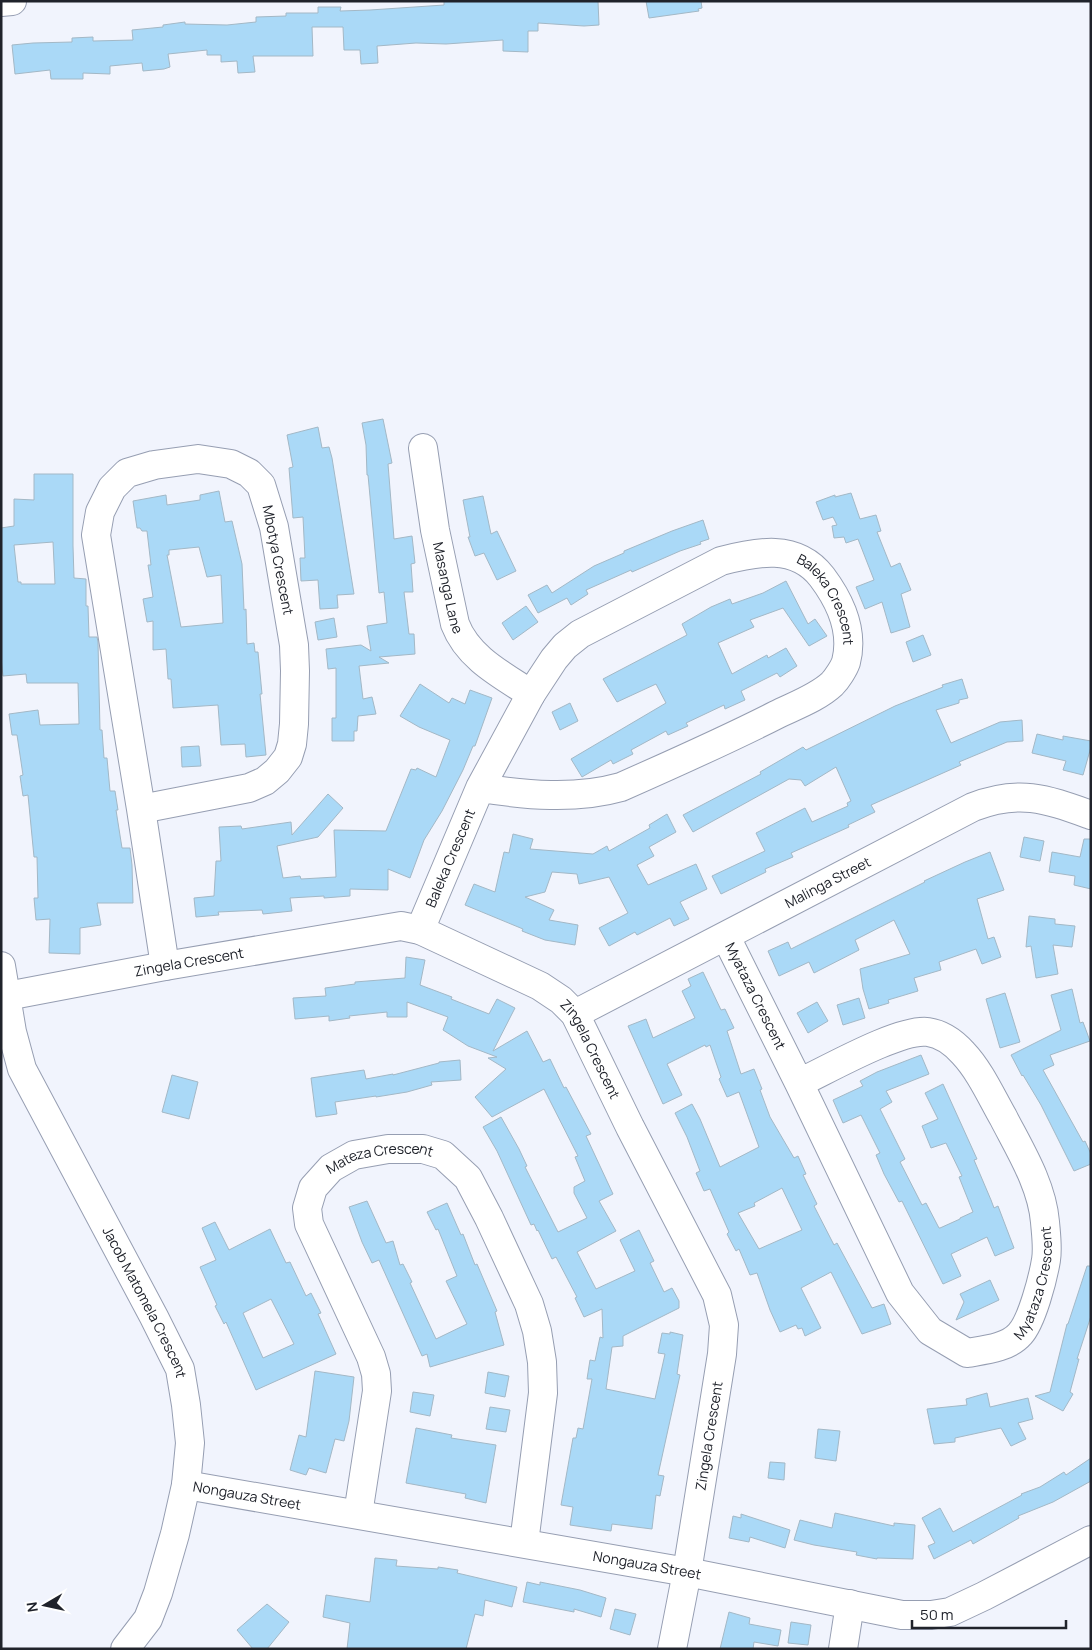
<svg xmlns="http://www.w3.org/2000/svg" width="1092" height="1650" font-family="Manrope,sans-serif">
<style>
.building{fill:#aad9f7;stroke:#a3b8c6;fill-rule:evenodd}
.lines{fill:none;stroke-linecap:round;stroke-linejoin:round}
.minor-casing{stroke:#969eb2;stroke-width:30}
.minor{stroke:#fff;stroke-width:28}
.labels{text-anchor:middle;stroke-width:4;stroke-linejoin:round;paint-order:stroke}
.street-label{font-size:14px;fill:#20232b;stroke:#fff}
</style>
<rect width="100%" height="100%" fill="#f1f4fd"/>
<path class="building" d="M444 1H598L599 25 584 26 538 23V31H528V52L503 51V40L446 44 416 43 377 46 378 63 361 64 360 50H344L343 27H312L313 56H253L255 72 238 73 237 61 221 62V55H207V50L168 54 170 67 164 69 143 71 142 63 110 66V74L83 73V79H51L50 70 15 74 12 45 33 43 72 42V38L93 37V41L133 40 132 30 163 27V25L185 22V24L227 25 256 22V17L286 16V13H318V7H341L340 11 370 10 444 5Z
M646 1H701L702 8 698 9 699 11 649 18Z
M383 419 392 463 388 464 394 539 412 536 415 563 411 564 413 592H404L409 634H414L415 654 379 657 389 663 359 666 363 699 372 697 376 714 358 716 357 731H354V741H332V718H336V668L328 669 326 649 361 645 371 651 367 626 387 623 384 592 379 593 368 475H367L366 445 362 423Z
M318 427 322 448 329 447 332 458 354 594 337 595 338 608 320 609 318 580 301 581 300 558H305L303 517 293 518 289 468 293 467 287 435Z
M34 474H73V546L74 578 86 579V606H88L89 637H97L98 642 100 730H102L104 758H107L110 791H115L118 810H116L122 848H130L132 865 133 903H97L101 925 80 928V954L49 953 50 919 36 920 34 898H38L37 857H34L28 795 23 796 20 776 23 775 17 735H12L9 714 38 710 40 725 79 724 78 683H27L26 674 3 676 1 658V528L14 526V499L34 500ZM53 542 55 584H21V582H18L14 545Z
M219 491 225 522 232 521 242 564 244 610 246 609 247 644 254 643 255 652H258L262 694H260L266 755 246 757 245 744 221 745 218 705 173 708 171 679H168L166 649 153 650V621L147 622 143 599 153 597 148 565H151L147 531H142L140 528H137L133 501 166 495 167 505 200 500V495ZM199 547 207 577 221 575 223 623 181 627 167 555H169V550Z
M851 493 860 519 876 515 881 531 877 532 891 567 900 563 911 590 901 594 910 627 891 633 882 602 865 609 856 587 874 580 858 539 846 543 844 537 834 538 832 526 837 525 833 517 823 520 816 502 835 495V497Z
M483 496 491 534 497 531 516 571 497 580 484 553 475 556 468 537H470L463 500Z
M703 520 709 539 700 542 701 544 680 551 632 572 631 570 586 590 588 594 571 605 567 598 538 613 528 595 547 585 552 593 594 566 624 553V551L672 531Z
M786 581 808 624 815 619 827 636 809 646 783 608 750 620 754 627 718 643 732 674 767 655 768 658 786 648 797 666 780 677 777 673 741 691 745 700 725 709 724 705 686 723 688 726 668 735 666 731 631 750 633 754 613 764 611 760 582 777 571 759 666 703 656 684 617 702 603 679 687 635 682 624 711 607 730 599 732 604 763 593Z
M526 606 538 622 513 640 502 623Z
M334 618 337 637 318 640 315 622Z
M923 635 931 655 913 662 906 642Z
M962 679 968 698 959 700V703L936 710 951 743 1000 722 1022 720 1023 741 1007 742 959 762 961 765 871 805 875 812 848 825 849 827 791 853 793 857 765 869 766 872 721 894 712 876 765 851 756 833 805 808 812 822 848 806 847 803 851 801 836 767 805 786 801 780 789 779 693 832 683 815 761 774 760 772 803 747 806 750 895 706 943 687 942 685Z
M420 684 449 703 452 698 465 704 470 690 492 698 475 746H473L463 770 442 811 424 840 410 878 388 869V890L350 889V896L324 898V896L290 898 292 911 263 914 262 910 218 912 219 915 196 917 194 898 214 896 216 861H221L219 827 241 826 242 829 291 822 292 835 328 794 343 808 318 837 277 846 283 878 300 876 301 879 336 877 334 830 386 831 411 769 416 770 417 768 436 777 450 740 419 727 400 716Z
M570 703 578 721 560 730 552 712Z
M1037 734 1063 740V736L1091 741V747L1083 775 1063 770 1066 761 1032 753Z
M199 746 201 766 182 767 181 747Z
M667 814 676 832 649 847 654 856 637 865 648 885 696 864 707 889 680 902 689 919 674 926 670 918 637 935 635 932 609 946 599 928 628 913 609 877 579 884 577 874 552 872 545 892 525 897 554 910 549 920 578 925 575 945 545 940 522 931 523 929 465 905 474 884 495 892 504 852 509 853 513 834 533 839 530 849 593 854 607 846 609 851 650 828 649 825Z
M1024 837 1044 841 1040 861 1020 857Z
M1084 839H1091V889L1074 885 1075 876 1049 872 1052 852 1080 857Z
M990 852 1004 890 977 899 988 939 994 937 1001 957 982 964 976 949 939 962 941 970 914 978 918 991 888 1000 889 1003 869 1009 863 989 860 969 910 954 894 920 855 940 859 950 814 973 809 962 779 976 768 951 788 942 791 949 925 882 924 881 965 862Z
M1029 916 1055 919V924L1075 926 1072 947 1053 945 1058 974 1036 978 1031 946 1026 947Z
M406 957 425 960 420 985 452 997 451 999 489 1014 497 999 515 1008 493 1051 527 1031 543 1062 550 1059 564 1088 566 1087 591 1134 586 1136 613 1194 599 1201 616 1231 577 1252 596 1289 635 1271 620 1240 639 1230 654 1261 650 1263 664 1292 672 1288 679 1301V1308L623 1336V1346L612 1347 606 1389 655 1399 665 1354 658 1353 662 1333 670 1334V1332L683 1335 677 1374 680 1375 658 1475 664 1476 660 1496 656 1495 652 1529 612 1524 611 1531 570 1525 573 1507 561 1505 573 1438H576L578 1428 583 1429 592 1379H587L590 1360 595 1361 600 1337 603 1338 602 1309 584 1317 575 1298 577 1297 556 1257 552 1259 538 1230 537 1231 534 1224 531 1225 497 1151 483 1127 501 1117 519 1149 527 1166 525 1167 558 1232 587 1218 574 1193V1187L585 1181 575 1157 578 1156 544 1089 492 1117 475 1097 506 1069 488 1058 497 1057 468 1046 443 1030 448 1017 407 1002V1017H387V1012L349 1016 350 1018 329 1021V1016L295 1019 293 998 326 996 325 988 355 984V982L405 978Z
M703 972 721 1010 725 1009 734 1028 727 1031 741 1074 754 1069 762 1089 760 1090 770 1117 794 1158 798 1156 806 1174 803 1175 817 1204 814 1206 834 1245 837 1243 872 1308 884 1304 891 1324 862 1334 831 1272 801 1288 821 1328 805 1336 802 1328 798 1329 796 1325 780 1332 770 1310 757 1273 750 1275 739 1249 736 1251 727 1234 729 1232 710 1189 704 1191 696 1173 700 1171 687 1137 675 1113 692 1104 700 1119 720 1167 759 1147 739 1092 727 1097 719 1079 721 1077 710 1045 706 1047 705 1045 667 1064 682 1095 663 1104 628 1026 646 1019 653 1038 695 1018 682 991 691 986 688 979ZM782 1188 802 1230 759 1249 738 1213 755 1206 754 1203Z
M1072 989 1080 1023 1083 1022 1090 1041 1050 1055 1054 1065 1043 1070 1083 1142 1085 1141 1091 1154V1164L1074 1171 1041 1105 1023 1075 1022 1076 1011 1055 1061 1030 1051 995Z
M1005 993 1020 1042 1000 1048 986 999Z
M859 998 865 1018 843 1025 837 1005Z
M817 1002 828 1021 808 1033 797 1013Z
M921 1055 929 1074 886 1091 892 1102 880 1109 905 1159 900 1162 922 1205 926 1203 939 1228H940L960 1219V1218L973 1212 959 1177 962 1176 946 1143 931 1148 922 1126 938 1119 925 1093 943 1084 977 1159 974 1160 991 1200 994 1208 998 1206 1014 1248 995 1256 987 1237 951 1254 961 1276 943 1284 902 1201 899 1202 884 1174 876 1155 880 1153 861 1115 843 1123 833 1100 863 1086 860 1081 877 1072Z
M460 1060 461 1080 431 1082 432 1085 407 1092 376 1097V1096L335 1102 337 1114 316 1117 311 1078 364 1070 366 1079 393 1074V1075L439 1063V1062Z
M172 1075 198 1082 189 1119 162 1112Z
M367 1201 386 1243 393 1241 400 1265 403 1264 412 1282 410 1283 436 1339 467 1324 446 1281 457 1276 438 1229 436 1230 427 1212 447 1203 461 1235 463 1234 475 1265 477 1264 497 1311 495 1312 504 1345 430 1367 427 1354 422 1356 379 1260 372 1263 362 1242 349 1207Z
M215 1222 229 1250 270 1229 286 1263 290 1262 306 1296 311 1293 321 1313 318 1314 336 1354 256 1390 226 1322 224 1324 215 1306 217 1305 200 1267 216 1260 202 1228ZM271 1299 294 1344 263 1358 243 1313Z
M1087 1266H1091V1316L1077 1359H1079L1070 1392 1073 1394 1063 1411 1035 1396 1050 1392 1067 1324H1068Z
M990 1280 999 1300 956 1320 964 1302 960 1294Z
M315 1371 354 1377 349 1421 344 1441 335 1439 326 1473 309 1468 306 1475 290 1470 299 1435 306 1437Z
M488 1372 509 1376 505 1397 485 1393Z
M413 1392 434 1395 430 1416 410 1412Z
M987 1393 990 1407 1028 1398 1033 1419 1018 1423 1026 1439 1011 1446 1001 1428 955 1438V1442L934 1444 927 1409 967 1405 966 1399Z
M490 1407 510 1410 506 1432 486 1429Z
M416 1428 452 1435 451 1438 496 1445 486 1503 465 1498 466 1494 406 1483Z
M818 1429 840 1431 836 1461 815 1458Z
M1091 1458V1481L1053 1502 1018 1516 1019 1518 973 1544 971 1540 934 1559 928 1546 935 1543 922 1518 940 1508 953 1532 1022 1495 1021 1494 1040 1487 1064 1472 1066 1475Z
M770 1462 785 1463 784 1480 768 1478Z
M835 1513 894 1526V1523L915 1525 913 1559 877 1558V1559L856 1555 857 1552 814 1545 794 1540 800 1520 832 1528Z
M741 1514 790 1530 785 1548 750 1537 749 1542 729 1538 733 1516 741 1518Z
M375 1558 397 1560 396 1566 438 1569V1567L458 1570 457 1573 517 1587 512 1607 485 1600 483 1616 475 1614 466 1649H347L350 1623 323 1617 326 1595 370 1602Z
M527 1582 540 1585V1582L580 1590 606 1598 601 1617 574 1609V1612L523 1602Z
M267 1604 289 1622 267 1649H253L237 1630Z
M615 1609 636 1614 630 1635 610 1629Z
M729 1612 750 1618 749 1624 781 1630 778 1646 754 1642 753 1649H720Z
M791 1622 811 1625 808 1645 788 1643Z"/>
<g class="lines">
<g class="minor-casing">
<g id="minor">
<path d="M1 2 12 1"/>
<path id="s1" d="M423 448 435 530 455 624C468 658 502 675 531 694"/>
<path d="M141 809 249 788 265 781 277 771 288 757 292 744 294 724 295 671 294 645 274 527 261 485 249 473 231 464 198 459 154 465 127 473 112 488 100 512 96 535 141 809 165 966"/>
<path id="s2" d="M420 930 480 788 531 694 554 659 565 646 580 634 721 561C756 552 796 543 822 577 840 601 854 631 846 662 844 668 837 679 832 684 817 698 794 706 776 715 725 741 673 764 621 787 575 800 526 795 480 788"/>
<path id="s3" d="M726 937 799 1083 900 1293 930 1331 967 1353C984 1350 1008 1348 1020 1334 1032 1321 1043 1278 1046 1260 1048 1248 1046 1234 1045 1222 1042 1185 1020 1150 1003 1117 991 1096 980 1071 963 1053 954 1043 942 1034 928 1032 900 1028 827 1070 799 1083"/>
<path id="s4" d="M1 966 12 1032 22 1069 154 1317 180 1369 186 1405 190 1443 186 1485 175 1534 158 1593 148 1619 125 1649"/>
<path id="s5" d="M7 996 165 966 401 926 420 930 540 986 561 1000 575 1014 630 1127 717 1295 724 1325 722 1354 687 1572 672 1649"/>
<path id="s6" d="M575 1014 973 807C1020 789 1046 799 1091 815"/>
<path id="s7" d="M186 1485 687 1572 902 1615H931L950 1612 984 1596 1091 1540"/>
<path id="s8" d="M358 1514 377 1391 376 1374 371 1357 309 1224 307 1208 313 1188 331 1168 354 1155 388 1149H423L443 1155 468 1178 489 1218 529 1304 537 1331 542 1362 543 1393 524 1543"/>
<path d="M843 1649 850 1604"/>
</g>
</g>
<use href="#minor" class="minor"/>
</g>
<g class="labels">
<g class="street-label">
<text transform="translate(278 560) rotate(79)" y="5">Mbotya Crescent</text>
<text dy="5" stroke="none"><textPath href="#s1" startOffset="142">Masanga Lane</textPath></text>
<text dy="5" stroke="none"><textPath href="#s2" startOffset="629">Baleka Crescent</textPath></text>
<text dy="5" stroke="none"><textPath href="#s2" startOffset="78">Baleka Crescent</textPath></text>
<text dy="5" stroke="none"><textPath href="#s6" startOffset="285">Malinga Street</textPath></text>
<text dy="5" stroke="none"><textPath href="#s5" startOffset="185">Zingela Crescent</textPath></text>
<text dy="5" stroke="none"><textPath href="#s3" startOffset="66">Myataza Crescent</textPath></text>
<text dy="5" stroke="none"><textPath href="#s5" startOffset="635">Zingela Crescent</textPath></text>
<text dy="5" stroke="none"><textPath href="#s8" startOffset="421">Mateza Crescent</textPath></text>
<text dy="5" stroke="none"><textPath href="#s3" startOffset="599">Myataza Crescent</textPath></text>
<text dy="5" stroke="none"><textPath href="#s4" startOffset="369">Jacob Matomela Crescent</textPath></text>
<text transform="translate(709 1436) rotate(-81)" y="5">Zingela Crescent</text>
<text dy="5" stroke="none"><textPath href="#s7" startOffset="62">Nongauza Street</textPath></text>
<text dy="5" stroke="none"><textPath href="#s7" startOffset="468">Nongauza Street</textPath></text>
</g>
</g>
<rect width="1092" height="1650" fill="none" stroke="#20232b" stroke-width="5"/>
<g transform="translate(45 1605) rotate(261)" stroke="#ffffff" stroke-width="4" paint-order="stroke">
<path d="M0-4L9 19L0 12L-9 19Z" fill="#20232b"/>
<text y="-8" font-size="14" font-weight="bold" text-anchor="middle" fill="#20232b">N</text>
</g>
<path d="M912 1620v8h154v-8" fill="none" stroke="#20232b" stroke-width="2.5"/>
<text x="920" y="1620" font-size="15" fill="#20232b" stroke="#ffffff" stroke-width="4" paint-order="stroke">50 m</text>
</svg>
